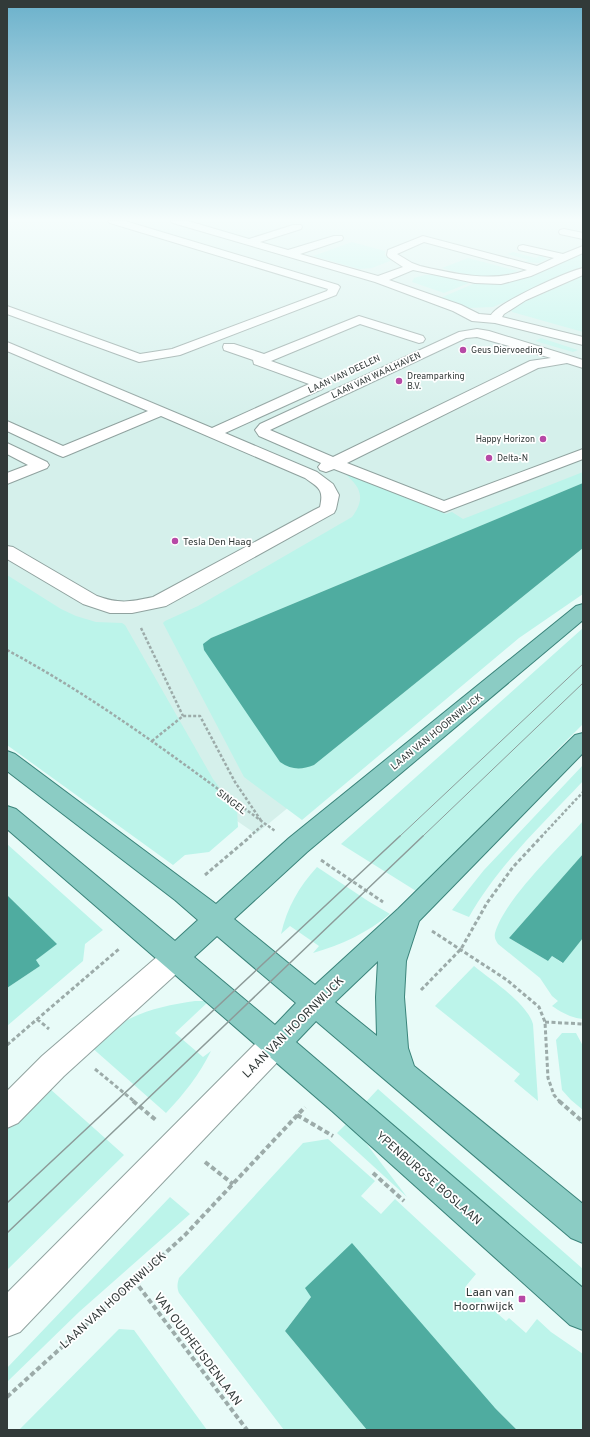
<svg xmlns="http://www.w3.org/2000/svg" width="590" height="1437" font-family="Overpass,sans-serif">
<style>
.built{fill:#d5f0eb}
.green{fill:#bcf4ea}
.water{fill:#4faca0}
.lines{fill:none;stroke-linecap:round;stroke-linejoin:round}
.minor-casing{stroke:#90a29f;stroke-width:2}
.major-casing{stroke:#3a837a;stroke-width:2}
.path-far2{stroke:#9caba9;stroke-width:2.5;stroke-dasharray:3 2;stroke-linecap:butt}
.path-far1{stroke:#9caba9;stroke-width:3;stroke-dasharray:4 2.5;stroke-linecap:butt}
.path{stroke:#9caba9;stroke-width:4;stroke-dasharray:5 3;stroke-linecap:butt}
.minor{fill:#fff;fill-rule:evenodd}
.major{fill:#8bccc4;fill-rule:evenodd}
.tram-far1{stroke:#8d9b99;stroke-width:1}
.tram{stroke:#8d9b99;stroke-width:1.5}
.poi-dot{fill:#b749a6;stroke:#fff;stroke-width:1.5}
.labels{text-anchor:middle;stroke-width:3.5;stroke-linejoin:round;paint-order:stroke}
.far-poi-label{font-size:9px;fill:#323a39;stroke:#fff;text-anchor:start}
.far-street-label{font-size:9px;fill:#323a39;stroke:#fff}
.poi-label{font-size:10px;fill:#323a39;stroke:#fff;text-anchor:start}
.street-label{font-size:10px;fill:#323a39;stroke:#fff}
.near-street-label{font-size:12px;fill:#323a39;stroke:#fff}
.near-poi-label{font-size:12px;fill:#323a39;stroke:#fff;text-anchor:end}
</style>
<rect width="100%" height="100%" fill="#e8fbf8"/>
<path class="built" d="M7 221H583V566L256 834 7 663Z"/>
<path class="green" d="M352 242 385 251V255L391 259 390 261 372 268 359 269 313 256Z
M513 252 536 258 541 255 547 259 539 263 524 262 529 260 507 254Z
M583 254V268L493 307 468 308 438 299 473 284H506Z
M468 258 518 271C492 281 467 276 442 268Z
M425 275H441L469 283 444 293 412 282 414 278Z
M583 276V332L512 312 511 308Z
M541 338 578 350 573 352 535 341Z
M583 472V483L211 638 204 644 280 762 314 765 583 548V594L519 638 302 820 244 777 163 623 165 621 198 606 352 517C366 498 361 487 344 473L349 474 446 514 452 512 463 519Z
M7 575 61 609 76 616 96 622 122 623 125 625 213 779 237 811 238 827 209 852 185 855 173 865 7 745Z
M583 628V724L416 891 341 844Z
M583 765V781C543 824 498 865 469 917L452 910 484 870Z
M583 821V854L509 938 548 961 552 956 562 963 583 938V1019C571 1018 561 1012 552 1006L558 1001 552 996 540 978 498 944C496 941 494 938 495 933 504 900 559 848 583 821Z
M7 844 103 930 85 944 83 961 7 1026V988L40 966 36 960 56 944 7 895Z
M317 867 368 901 390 914C367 933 341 945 313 953L319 946 290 926 281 934C287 907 299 887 317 867Z
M474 966C491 980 527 1003 533 1024L538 1101 514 1081 520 1074 435 1006Z
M195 1001H209L175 1033 203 1057 211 1051C199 1075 184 1094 166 1113L90 1046C100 1039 109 1030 120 1024 143 1010 168 1005 195 1001Z
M562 1033H576L583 1046V1110L571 1100 562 1090 556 1040Z
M49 1088 124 1155 7 1270V1129Z
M378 1089 583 1269V1291L364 1104Z
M346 1124 359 1134 407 1197 337 1133Z
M328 1139 375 1181 361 1196 381 1214 395 1199 476 1274 466 1286 506 1321 509 1318 526 1333 537 1319 551 1332 583 1354V1430H517L495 1408 311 1297 285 1331 367 1430H284L179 1293C177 1288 177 1284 179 1278L303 1143Z
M170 1197 190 1214 79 1312 7 1382V1368Z
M119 1329 134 1330 207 1430H19Z"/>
<path class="water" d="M583 483V548L314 765C301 770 292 770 280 762L204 650 203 644 211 638Z
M583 854V938L563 963 552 956 548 961 509 938Z
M7 895 57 944 36 960 40 966 7 988Z
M352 1243 495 1408 517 1430H367L285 1331 311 1297 305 1288Z"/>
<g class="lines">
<g class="minor-casing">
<path id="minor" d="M108 221H125L338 285 340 287 336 295 180 355 139 362 7 314V306L140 354 172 349 327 291 328 289 110 223Z
M171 221H188L249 239 293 225H301L302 227 301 229 260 242 288 250 334 236H342L343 238 342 240 300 254 378 276 403 267 388 257 387 255 388 250 423 236 537 266 554 258 519 250 518 248 519 246 523 245 563 254 583 246V253L531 276 501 284 475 283 413 270 389 280 461 305 479 314 491 315C499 302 566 272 583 268V275L526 300 504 314 502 317 583 337V345L495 323 472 321 453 311 375 282 173 223ZM424 242 527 270C492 283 455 274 420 266L412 263 397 254Z
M564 229 583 233V239L560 234 559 232 560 230Z
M359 316 423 336 425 339 423 342 419 343 360 324 271 361 326 381 328 384 322 389 225 433 317 472 333 484 339 495 336 509 334 513 166 606 132 613H110L83 604 7 559V546L13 547 97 596C119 604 130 602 153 597L314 510 320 507C324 489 319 488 305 478L161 416 68 455 63 457 58 455 7 431V421L63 446 148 411 7 351V342L212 428 309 384 254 364 253 360 224 350 223 347 224 344H234L264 354Z
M477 329 489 331 583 360V368L567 363 538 368 347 463 444 501 583 449V459L444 512 334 469 326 472 320 470 318 467 321 463 259 436 255 430 260 424 459 332ZM477 337 551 358 530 361 333 457 270 430 466 338Z
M7 443 47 462 49 465 47 468 7 484V473L28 465 7 454Z
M175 947 185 950 189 958 185 966 64 1076 18 1123 7 1128V1091L42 1056 165 950Z
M275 1031 286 1035 290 1044 286 1053 20 1332 7 1337V1293L264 1035Z"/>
</g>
<g class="major-casing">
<path id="major" d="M583 604V620L307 852 234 919 315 985 398 909 575 735 583 733V753L419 921 406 961 404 997 408 1048 414 1066 583 1204V1243L571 1238 316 1021 296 1042 583 1288V1330L570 1325 332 1111 7 829V806L16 809 175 941 198 920 175 900 7 771V751L15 754 216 904 289 838 576 606ZM217 936 296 1003 275 1025 194 957ZM378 961 376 997 377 1036 335 1002Z"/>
</g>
<path class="path-far2" d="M141 628 183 716
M7 650C102 701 188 767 275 831
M152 741 183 716H200L235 782 262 822
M249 837 264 824
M541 837 583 792"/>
<path class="path-far1" d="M321 860 383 902
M205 875 251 836
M432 931 507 980 539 1007 545 1022 548 1078 554 1095 560 1102
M421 990 461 949 487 903 513 867 542 836
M37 1019 49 1029
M545 1022 583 1024
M7 1045 119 949
M95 1069 135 1102"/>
<path class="path" d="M133 1101 157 1121
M559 1101 583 1122
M297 1115 333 1136
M205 1162 233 1184
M373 1173 404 1201
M134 1280 247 1430
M7 1397 185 1235 305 1107"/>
<use href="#minor" class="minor"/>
<use href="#major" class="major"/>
<path class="tram-far1" d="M399 837 583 664
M422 837 583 683"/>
<path class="tram" d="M7 1203 400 836
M7 1233 423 836"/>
</g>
<linearGradient id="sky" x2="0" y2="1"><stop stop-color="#6bb1cb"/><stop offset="0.52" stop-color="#f5fdfc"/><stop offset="1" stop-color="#f5fdfc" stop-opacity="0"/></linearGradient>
<rect width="590" height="422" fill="url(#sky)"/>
<g class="poi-dot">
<circle cx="463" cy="350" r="4"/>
<circle cx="399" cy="381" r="4"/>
<circle cx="543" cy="439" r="4"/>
<circle cx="489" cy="458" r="4"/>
<circle cx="175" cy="541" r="4"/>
<rect x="518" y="1295" width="8" height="8" rx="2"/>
</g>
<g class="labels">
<g class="far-poi-label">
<text x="471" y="353">Geus Diervoeding</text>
<text x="407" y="379">Dreamparking<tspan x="407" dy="10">B.V.</tspan></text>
<text x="535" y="442" text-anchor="end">Happy Horizon</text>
<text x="497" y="461">Delta-N</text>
</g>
<g class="far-street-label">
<text transform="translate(344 374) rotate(-25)" y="3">LAAN VAN DEELEN</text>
<text transform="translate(376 375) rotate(-25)" y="3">LAAN VAN WAALHAVEN</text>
</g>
<g class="poi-label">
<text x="183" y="545">Tesla Den Haag</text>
</g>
<g class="street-label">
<text transform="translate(436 731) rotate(-39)" y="4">LAAN VAN HOORNWIJCK</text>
<text transform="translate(232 801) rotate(37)" y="4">SINGEL</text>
</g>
<g class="near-street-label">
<text transform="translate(293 1027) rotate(-45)" y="4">LAAN VAN HOORNWIJCK</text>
<text transform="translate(429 1178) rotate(41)" y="4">YPENBURGSE BOSLAAN</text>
<text transform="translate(113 1300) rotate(-42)" y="4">LAAN VAN HOORNWIJCK</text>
<text transform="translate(198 1349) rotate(53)" y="4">VAN OUDHEUSDENLAAN</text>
</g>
<g class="near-poi-label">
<text x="514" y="1296">Laan van<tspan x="514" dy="14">Hoornwijck</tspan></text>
</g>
</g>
<rect width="590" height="1437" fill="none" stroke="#323a39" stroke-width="16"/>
</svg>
